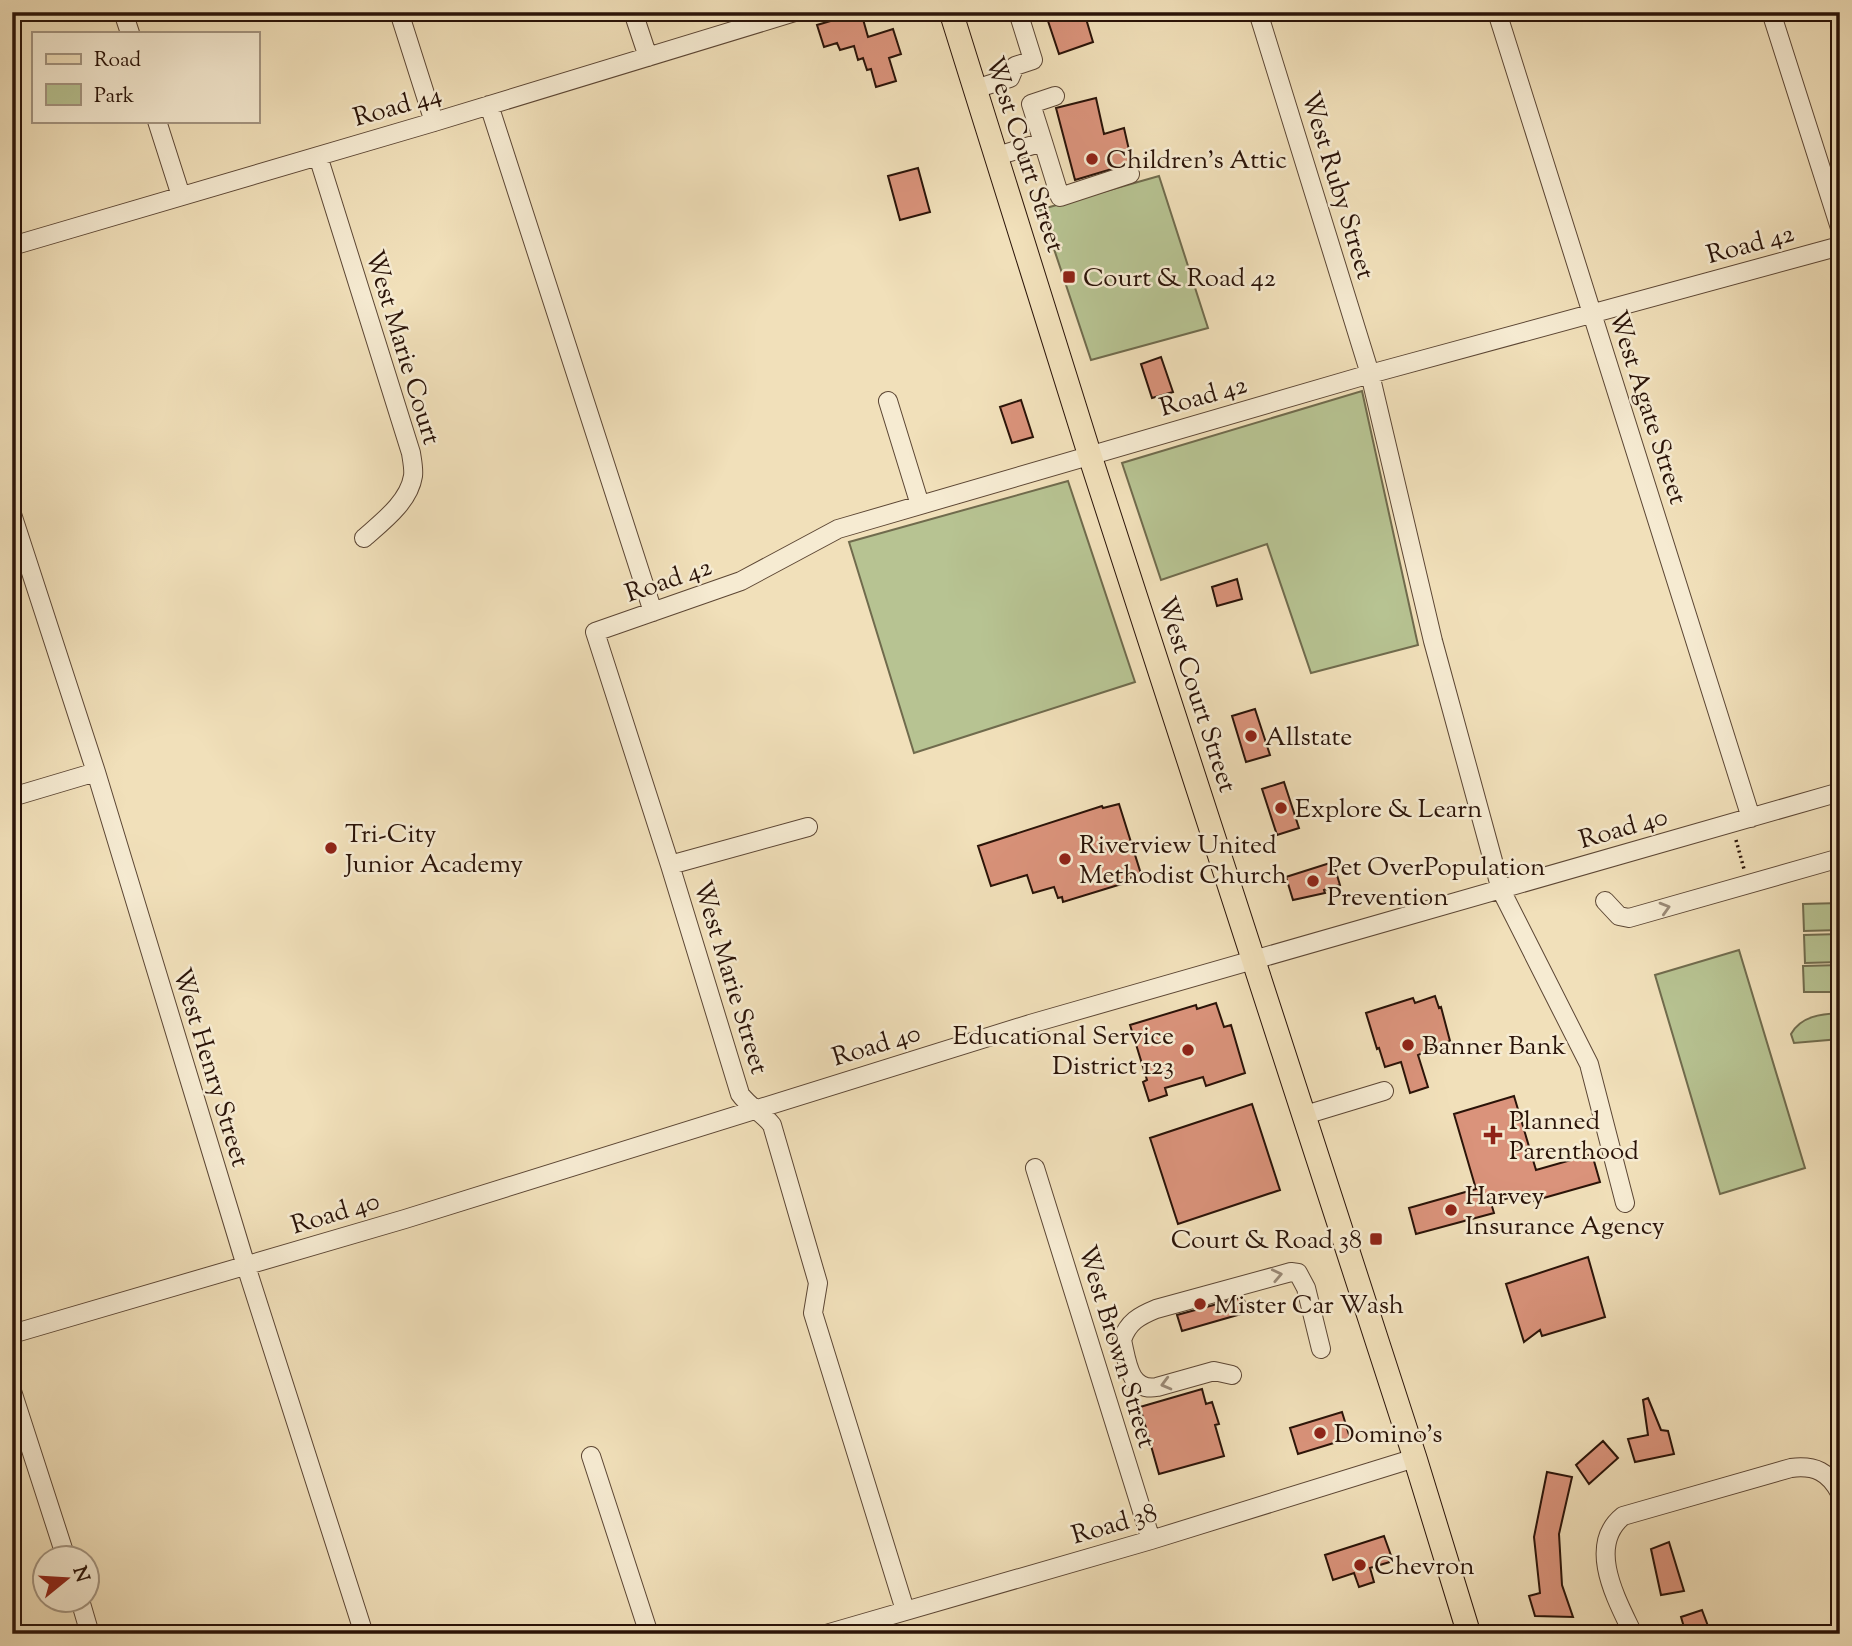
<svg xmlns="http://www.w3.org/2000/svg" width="1852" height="1646" font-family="'Sorts Mill Goudy',serif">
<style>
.green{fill:#b7c392;stroke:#706b4d;stroke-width:2}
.building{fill:#da937b;stroke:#2a1308;stroke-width:2}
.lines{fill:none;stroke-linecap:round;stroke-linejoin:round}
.minor-casing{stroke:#5c4634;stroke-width:20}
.major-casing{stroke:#2a1308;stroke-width:25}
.path{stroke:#2a1308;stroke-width:3.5;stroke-dasharray:2 3.5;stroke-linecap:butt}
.minor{stroke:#f6ebd2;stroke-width:18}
.major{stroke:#f1e0ba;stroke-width:23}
.oneway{stroke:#9a8a77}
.poi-dot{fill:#8f2418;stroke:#f6ebd2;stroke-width:2.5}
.labels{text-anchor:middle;stroke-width:5;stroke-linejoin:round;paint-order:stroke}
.street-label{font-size:26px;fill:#2a1308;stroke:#f6ebd2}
.poi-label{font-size:26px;fill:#2a1308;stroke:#f6ebd2;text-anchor:start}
</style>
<rect width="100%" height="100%" fill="#f1e0ba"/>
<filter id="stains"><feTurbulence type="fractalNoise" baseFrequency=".00286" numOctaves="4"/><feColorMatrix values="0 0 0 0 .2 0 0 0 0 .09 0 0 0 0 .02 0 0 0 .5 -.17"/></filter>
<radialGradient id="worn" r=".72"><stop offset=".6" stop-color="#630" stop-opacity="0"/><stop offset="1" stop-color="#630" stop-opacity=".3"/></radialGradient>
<path class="green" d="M1159 176 1208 328 1091 360 1042 213 1039 210Z
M1362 391 1418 645 1311 673 1267 544 1161 580 1122 463Z
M1068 481 1135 682 914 753 849 542Z
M1840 903V930L1804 931 1803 904Z
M1840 934V962L1805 963 1804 935Z
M1739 950 1805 1168 1720 1194 1655 975Z
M1840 965V992H1804L1803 966Z
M1840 1013V1039L1794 1043 1791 1034C1801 1016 1821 1014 1840 1013Z"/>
<path class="building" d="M861 12 868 37 893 29 901 54 889 58 896 81 876 87 871 69 867 70 863 58 858 60 854 46 840 50 837 43 824 47 817 25Z
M1045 12H1084L1093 42 1059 54Z
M1096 98 1104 134 1124 128 1132 163 1075 180 1056 108Z
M918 168 930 212 900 220 888 176Z
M1161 357 1173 392 1152 398 1141 364Z
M1021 400 1033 437 1012 443 1000 407Z
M1237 579 1242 599 1217 606 1212 587Z
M1255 709 1270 755 1246 762 1232 716Z
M1284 782 1299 828 1277 835 1262 789Z
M1119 804 1141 874 1127 879 1128 882 1063 902 1062 897 1058 898 1054 887 1033 893 1027 875 991 886 978 846 1102 806 1103 808Z
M1333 862 1340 885 1324 890 1325 893 1293 900 1286 877Z
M1435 996 1439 1008 1441 1007 1450 1041 1418 1055 1428 1087 1410 1093 1401 1062 1385 1067 1379 1048 1377 1049 1366 1013 1413 998 1415 1003Z
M1216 1003 1224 1027 1231 1025 1245 1073 1206 1086 1203 1077 1165 1088 1167 1095 1149 1101 1143 1082 1147 1080 1130 1025 1196 1005 1197 1009Z
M1514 1096 1536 1170 1592 1154 1600 1182 1533 1201 1522 1203 1519 1195 1491 1203 1494 1213 1416 1234 1409 1208 1476 1189 1454 1114Z
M1252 1104 1280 1190 1178 1224 1150 1138Z
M1588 1257 1605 1317 1542 1336 1540 1330 1524 1342 1506 1284Z
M1243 1297 1248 1312 1182 1331 1177 1315Z
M1202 1389 1206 1404 1212 1402 1219 1424 1215 1425 1224 1456 1159 1474 1140 1407Z
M1648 1398 1661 1430 1668 1431 1674 1454 1635 1462 1628 1439 1648 1435 1643 1400Z
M1342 1412 1350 1438 1298 1454 1290 1428Z
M1603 1441 1618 1458 1589 1484 1576 1465Z
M1547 1472 1572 1477 1559 1534 1562 1585 1573 1617 1535 1616 1529 1596 1540 1593 1534 1537Z
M1384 1536 1393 1561 1370 1568 1374 1582 1359 1587 1354 1573 1333 1580 1325 1555Z
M1669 1542 1684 1591 1661 1595 1651 1549Z
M1702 1610 1711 1634H1686L1681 1617Z"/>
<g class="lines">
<g class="minor-casing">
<path id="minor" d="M123 12 130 33
M399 12 434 122
M633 12 648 57
M1258 12 1370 374 1433 641 1501 890 1589 1064 1625 1203
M1497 12 1751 818
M1771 12 1840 228
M975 89 1010 78 1015 66 1033 60 1018 12
M489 105 653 612
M157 121 181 196
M1043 142 1060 197 1130 174
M318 156 411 453C412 460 414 469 413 476 409 502 382 522 364 538
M997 156 1043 142 1031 104 1055 96
M12 246 434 122 795 12
M888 401 920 505
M12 514 96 772 246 1266 364 1634
M12 797 96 772
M670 865 808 827
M1605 901 1619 916 1629 918 1840 858
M1305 1115 1384 1091
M1035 1168 1151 1540
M12 1334 405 1219 1030 1024 1840 792
M1232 1375 1214 1371 1157 1387C1129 1392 1127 1361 1122 1340 1128 1322 1139 1316 1156 1309L1291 1272 1298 1273 1306 1288 1321 1349
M12 1391 66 1558
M591 1456 649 1634
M80 1600 90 1634
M905 1610 813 1313 818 1283 772 1125C763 1113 749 1107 740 1094L670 865 595 632 741 581 838 529 1370 374 1840 246
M826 1634 1151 1540 1415 1458
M1633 1634C1617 1600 1586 1546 1623 1516L1791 1468C1815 1465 1829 1472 1840 1493"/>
</g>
<g class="major-casing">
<path id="major" d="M951 12 1090 456 1415 1458 1469 1634"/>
</g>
<path class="path" d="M1736 840 1744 869"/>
<use href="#minor" class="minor"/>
<use href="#major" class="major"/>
</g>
<defs><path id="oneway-chevron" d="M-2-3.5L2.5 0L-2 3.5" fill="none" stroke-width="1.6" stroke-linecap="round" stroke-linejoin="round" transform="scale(1.75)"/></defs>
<g class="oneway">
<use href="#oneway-chevron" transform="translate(1665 908) rotate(-16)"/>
<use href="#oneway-chevron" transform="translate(1277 1275) rotate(-12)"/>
<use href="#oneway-chevron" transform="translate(1166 1384) rotate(165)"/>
</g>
<g class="poi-dot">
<circle cx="1092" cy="159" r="7"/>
<rect x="1062" y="270" width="14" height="14" rx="3.5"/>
<circle cx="1251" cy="736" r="7"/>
<circle cx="1281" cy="808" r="7"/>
<circle cx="331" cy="848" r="7"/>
<circle cx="1065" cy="859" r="7"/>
<circle cx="1313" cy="881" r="7"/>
<circle cx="1408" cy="1045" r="7"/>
<circle cx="1188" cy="1050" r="7"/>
<path d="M1489.5 1124.5h7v7h7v7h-7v7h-7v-7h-7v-7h7z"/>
<circle cx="1451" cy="1210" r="7"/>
<rect x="1369" y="1232" width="14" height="14" rx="3.5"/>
<circle cx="1200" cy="1304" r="7"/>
<circle cx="1320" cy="1433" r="7"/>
<circle cx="1360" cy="1565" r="7"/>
</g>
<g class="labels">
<g class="street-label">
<text transform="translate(397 105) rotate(-16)" y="9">Road 44</text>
<text transform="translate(1026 154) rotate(72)" y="9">West Court Street</text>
<text transform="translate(1339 185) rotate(73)" y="9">West Ruby Street</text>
<text transform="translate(1750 243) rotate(-15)" y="9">Road 42</text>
<text transform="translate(404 347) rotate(73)" y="9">West Marie Court</text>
<text transform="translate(1203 395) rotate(-16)" y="9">Road 42</text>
<text transform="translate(1649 407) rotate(72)" y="9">West Agate Street</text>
<text transform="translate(668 579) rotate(-19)" y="9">Road 42</text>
<text transform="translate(1198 694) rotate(72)" y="9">West Court Street</text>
<text transform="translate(1623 827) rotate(-16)" y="9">Road 40</text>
<text transform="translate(732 977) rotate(73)" y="9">West Marie Street</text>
<text transform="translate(876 1044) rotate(-17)" y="9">Road 40</text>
<text transform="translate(212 1067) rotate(73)" y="9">West Henry Street</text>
<text transform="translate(335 1212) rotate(-17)" y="9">Road 40</text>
<text transform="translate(1118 1346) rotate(73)" y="9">West Brown Street</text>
<text transform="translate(1114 1523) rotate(-16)" y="9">Road 38</text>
</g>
<g class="poi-label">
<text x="1106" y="168">Children's Attic</text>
<text x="1083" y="286">Court &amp; Road 42</text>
<text x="1265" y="745">Allstate</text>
<text x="1295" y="817">Explore &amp; Learn</text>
<text x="345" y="842">Tri-City<tspan x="345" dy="30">Junior Academy</tspan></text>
<text x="1079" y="853">Riverview United<tspan x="1079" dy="30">Methodist Church</tspan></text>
<text x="1327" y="875">Pet OverPopulation<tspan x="1327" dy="30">Prevention</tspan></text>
<text x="1174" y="1044" text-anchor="end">Educational Service<tspan x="1174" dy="30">District 123</tspan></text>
<text x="1422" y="1054">Banner Bank</text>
<text x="1509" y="1129">Planned<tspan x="1509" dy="30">Parenthood</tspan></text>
<text x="1465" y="1204">Harvey<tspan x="1465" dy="30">Insurance Agency</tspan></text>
<text x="1362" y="1248" text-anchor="end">Court &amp; Road 38</text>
<text x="1214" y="1313">Mister Car Wash</text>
<text x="1334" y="1442">Domino's</text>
<text x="1374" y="1574">Chevron</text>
</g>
</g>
<rect width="1852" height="1646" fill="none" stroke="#f1e0ba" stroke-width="42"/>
<rect x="14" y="14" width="1824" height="1618" fill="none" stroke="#2a1308" stroke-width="3.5"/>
<rect x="21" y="21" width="1810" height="1604" fill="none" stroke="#2a1308" stroke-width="2"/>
<rect x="32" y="32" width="228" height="91" fill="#f6ebd2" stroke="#a49581" stroke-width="2"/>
<rect x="46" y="54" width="35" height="10" fill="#f1e0ba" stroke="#a49581" stroke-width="2"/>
<text x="94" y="66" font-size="21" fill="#2a1308">Road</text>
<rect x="46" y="84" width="35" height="21" fill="#b7c392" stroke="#a49581" stroke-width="2"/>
<text x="94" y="102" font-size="21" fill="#2a1308">Park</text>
<g transform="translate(66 1579) rotate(72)"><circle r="33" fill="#f6ebd2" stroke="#a49581" stroke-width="2"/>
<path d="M0-5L12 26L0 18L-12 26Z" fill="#8f2418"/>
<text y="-10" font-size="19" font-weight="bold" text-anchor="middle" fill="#2a1308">N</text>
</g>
<rect width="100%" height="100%" filter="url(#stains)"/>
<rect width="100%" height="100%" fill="url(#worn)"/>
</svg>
